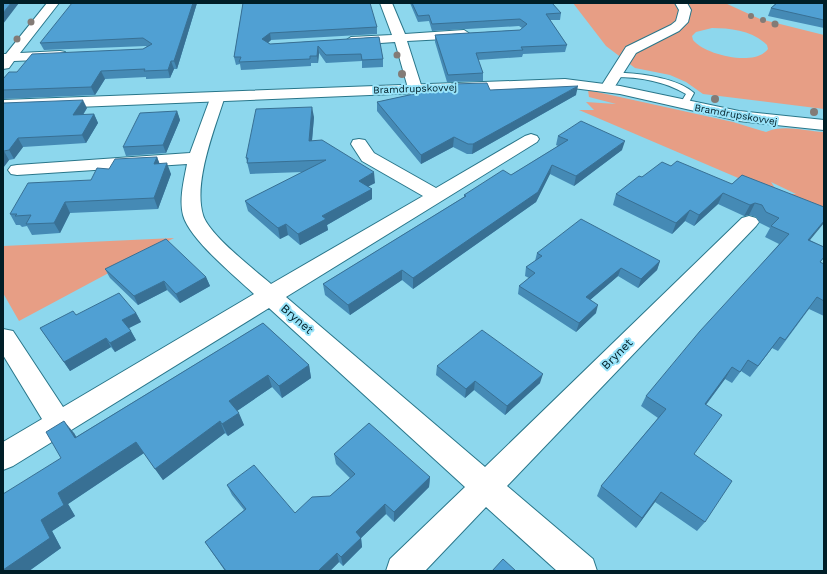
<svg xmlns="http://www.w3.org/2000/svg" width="827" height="574" font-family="'Work Sans',sans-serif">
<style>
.green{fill:#e79e85;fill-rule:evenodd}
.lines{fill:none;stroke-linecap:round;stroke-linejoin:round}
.service-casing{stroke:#29768a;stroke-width:2}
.minor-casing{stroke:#29768a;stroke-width:2}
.tertiary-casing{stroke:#29768a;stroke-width:2}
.service{fill:#fff;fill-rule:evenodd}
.minor{fill:#fff;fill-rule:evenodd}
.tertiary{fill:#fff;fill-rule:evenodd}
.tree{fill:#837b76}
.wall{fill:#458ab5}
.shaded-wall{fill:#387094}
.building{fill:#50a0d3;stroke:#387094}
.labels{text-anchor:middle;stroke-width:4;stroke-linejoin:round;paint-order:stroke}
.far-street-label{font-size:10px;fill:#001e27;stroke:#99e4fa}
.street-label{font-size:12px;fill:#001e27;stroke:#99e4fa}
</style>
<rect width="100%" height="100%" fill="#8dd7ed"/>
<path class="green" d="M573 3H725L760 19 824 35V109L703 94 686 82 670 75 635 68 606 46ZM712 28C731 28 753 31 767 45L768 49C755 67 705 55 693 40L692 36 696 32Z
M588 90 733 122 766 132C783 124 805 131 824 132V213L787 194H796L771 182 775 188 771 192 579 110H594L586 102 616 104 589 97Z
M174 238 19 321 3 293V246Z"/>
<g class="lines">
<g class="service-casing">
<path id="service" d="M625 73C644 74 679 79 694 93L687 106H681L680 104 686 94C664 81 640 77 615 77L612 75 615 73Z"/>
</g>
<g class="minor-casing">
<path id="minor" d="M47 3H59L20 53 60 51 65 52 67 55 65 58 60 59 14 61 9 68 3 69V54H6Z
M380 3H392L405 34 464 30 470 34 464 38 407 41 422 88 420 91H410L408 88 395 42 351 45 345 41 351 37 392 35Z
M675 3H687L691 10 688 22 679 31 636 53 612 91H602L600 88 626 47 671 25 676 21 679 10Z
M218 92 223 93 225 96C215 128 193 182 203 215 209 235 255 270 271 284L423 196 362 161 351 144 353 140 359 139 365 140 374 153 436 188 525 136 531 134 537 136 539 139 537 142 286 297 485 467 742 218 749 216 756 218 759 222 756 226 507 486 593 559 597 571H557L486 507 425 571H386L390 559 465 487 269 308 13 466 3 470V442L42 419 3 355V329L13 331 63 407 254 294C236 277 189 239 183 215 179 199 184 180 187 164L17 175 11 174 8 170 11 166 17 165 190 153 211 96 213 93Z"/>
</g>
<g class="tertiary-casing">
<path id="tertiary" d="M565 79 620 86 739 111 824 120V130L739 121 620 94 565 87 3 110V100Z"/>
</g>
<use href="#service" class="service"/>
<use href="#minor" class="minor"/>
<use href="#tertiary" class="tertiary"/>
</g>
<g class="tree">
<circle cx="751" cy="16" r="3"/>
<circle cx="763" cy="20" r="3"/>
<circle cx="31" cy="22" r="3.5"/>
<circle cx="775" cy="24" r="3.5"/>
<circle cx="17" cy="39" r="3.5"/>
<circle cx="397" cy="55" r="3.5"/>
<circle cx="402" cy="74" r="4"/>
<circle cx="715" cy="99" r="4"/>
<circle cx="814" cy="112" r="4"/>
</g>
<path class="wall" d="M197 3 177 69H174L170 78 146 79V77L105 79 95 95 3 99V79L17 72 143 49 147 46H146L44 50 40 43Z
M243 3 377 27V34L271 40 268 43 270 44 379 37 383 59V67L362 68V61L326 63 319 53 318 63H311V66L241 70 240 64 236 65 234 57Z
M410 3H552L561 13 560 20H550L567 45 565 52 523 54 522 57 478 60 483 73V81L447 82 435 42V35L520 30 522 28 519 26 432 31 429 21 418 22Z
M770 3H824V28L768 16 771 8 775 4Z
M451 84 490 90 576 95 472 154H467L453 147 421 164 377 111V102L451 86Z
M3 103 87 108 83 115 94 114 98 123 86 143 23 147 14 159 9 160 3 168Z
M177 111 180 120 166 153 126 156 123 147Z
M314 117 312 141 375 183 368 186 372 189V199L327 225 328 230 300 245 288 235 280 239 248 211 245 201 303 172 250 174 246 158Z
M558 136 622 150 574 186 550 174 536 202 413 289 402 280 350 315 325 295 323 284 464 197V195L511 175 558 146 556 145Z
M157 157 159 163 171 174 158 209 70 213 60 233 32 235 27 226 22 227 20 225H16L10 214 91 180 109 169Z
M671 166 732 184 742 175 810 240 824 247V257L820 263 824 264V316L809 309 778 351 772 348 750 377 741 371 732 383 725 379 706 405 694 454 705 522 697 531 655 502 636 528 597 496 601 486 658 418 641 406 646 396 779 244 765 237 770 228 760 223 756 217 749 215 744 216 718 204 694 226 685 221 672 234 613 205 616 194 642 177Z
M537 253 660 261 657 270 638 288 618 276 590 300 596 313 576 332 518 294 519 286 529 278 525 276 526 267 535 261Z
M105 269 206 277 210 286 180 303 167 290 138 305 110 278Z
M136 313 141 322 129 328 136 340 115 352 111 347 70 371 40 328 76 315Z
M263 323 309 365 311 378 282 398 272 387 237 411 244 425 228 436 225 433 163 480 144 453 68 504 75 516 52 531 61 548 29 571H3L74 433 76 437Z
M437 366 540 383 505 415 474 390 465 398 436 375Z
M334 454 430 477 429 487 394 522 386 514 361 538 362 547 343 566 339 562 330 571H225L205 542 244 510 232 495 227 485 295 513 330 496 350 478 336 464Z"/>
<path class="shaded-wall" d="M11 3H19L3 24V13Z
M193 3H197L177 69 174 61Z
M270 33 271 40 264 46 262 39Z
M318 46 319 53 318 63 317 56Z
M171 61 174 69 170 78 168 70Z
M101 71 105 79 95 95 91 87Z
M578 86 576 95 472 154 473 144Z
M83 100 87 108 77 124 73 115Z
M312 107 314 117 311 151 309 141Z
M177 111 180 120 166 153 163 145Z
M94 114 98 123 86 143 82 135Z
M454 137 453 147 421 164V155Z
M18 138 23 147 14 159 9 150Z
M625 141 622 150 574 186 576 176Z
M4 151 9 160 3 168V152Z
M157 157 161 167 154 164Z
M167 163 171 174 158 209 154 198Z
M552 165 550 174 536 202 413 289V278Z
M374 172 375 183 360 191 359 181Z
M372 189V199L327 225 328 230 300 245 298 234 322 216Z
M723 193 718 204 694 226 699 215Z
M65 202 70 213 60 233 54 223Z
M755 203 749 215 744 216 750 205Z
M690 210 685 221 672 234 676 223Z
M824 221V223L801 251 808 240Z
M286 224 288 235 280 239 278 228Z
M660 261 657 270 638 288 641 279Z
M621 268 618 276 583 306 586 297Z
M402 270V280L350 315 348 305Z
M206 277 210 286 180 303 176 294Z
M164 281 167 290 138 305 134 296Z
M598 305 596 313 576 332 579 323Z
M136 313 141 322 127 329 122 320Z
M131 331 136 340 115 352 110 343Z
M780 337 772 348 750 377 758 366Z
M106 338 111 347 70 371 64 362Z
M309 365 311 378 282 398 279 386Z
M732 367 725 379 698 415 705 404Z
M543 374 540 383 505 415 507 406Z
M268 375 272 387 234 413 229 401Z
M475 381 474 390 465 398 466 389Z
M239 413 244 425 228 436 222 424Z
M64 421 74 433 84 450 75 438Z
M220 421 225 433 163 480 155 469Z
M136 442 144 453 68 504 75 516 52 531 61 548 29 571H3V570L41 520 58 493Z
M430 477 429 487 394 522V512Z
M661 492 655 502 636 528 642 518Z
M385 504 386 514 361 538 362 547 343 566 341 557 356 532Z
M337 553 339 562 330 571H318Z"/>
<path class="building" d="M3 3H11L3 13Z
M72 3H193L174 61H171L168 70 144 71 145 69 101 71 91 87 3 90V79L9 72H17L32 54 143 49 152 44 143 38 40 43Z
M243 3H370L377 27 270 33 262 39 270 44 379 37 383 59 362 60 361 54 326 55 318 46 317 56H310V59L239 62 241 57H234Z
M412 3H552L561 13 546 14 567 45 521 47 523 50 476 53 483 73 448 75 435 35 520 30 527 24 520 19 432 24 429 15 418 16Z
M777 3H824V20L771 8Z
M487 83 490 90 578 86 473 144H468L454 137 421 155 377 102 451 86V84Z
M83 100 73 115 94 114 82 135 18 138 9 150 4 151 3 152V103Z
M312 107 309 141 322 140 374 172 359 181 372 189 322 216 326 219 298 234 286 224 278 228 245 201 326 160 247 163 248 158H246L256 109Z
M177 111 163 145 123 147 140 113Z
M581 121 625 141 576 176 552 165 538 192 413 278 402 270 348 305 323 284 466 196 464 195 503 170 511 175 568 140 558 136Z
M157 157 154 164 167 163 154 198 65 202 54 223 26 224 31 215 15 216 17 214H10L28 183 91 180 97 168 109 169 115 159Z
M677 161 732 184 742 175 824 207V221L808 240 824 247V257L820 262 824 264V301L817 297 785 340 780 337 758 366 748 360 740 372 732 367 705 404 722 415 694 454 732 481 705 522 661 492 642 518 601 486 666 409 646 396 700 331 789 234 771 226 779 218 766 212 762 205 755 203 750 205 723 193 699 215 690 210 676 223 616 194 639 176 642 177 662 162 671 166Z
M581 219 660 261 641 279 621 268 586 297 598 305 579 323 519 286 535 273 526 267 542 256 537 253Z
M166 239 206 277 176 294 164 281 134 296 105 269Z
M119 293 136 313 122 320 131 331 110 343 106 338 64 362 40 328 73 311 76 315Z
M263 323 309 365 279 386 268 375 229 401 239 413 222 424 220 421 155 469 136 442 58 493 64 505 41 520 50 538 3 570V494L61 458 46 432 64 421 75 438Z
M482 330 543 374 507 406 475 381 466 389 437 366Z
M369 423 430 477 394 512 385 504 356 532 361 538 341 557 337 553 318 571H226L205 542 246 509 227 485 254 465 295 513 312 497 330 496 355 474 334 454Z
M503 559 516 571H492Z"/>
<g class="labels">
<g class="far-street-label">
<text transform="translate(415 88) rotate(-2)" y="4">Bramdrupskovvej</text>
<text transform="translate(736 114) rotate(10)" y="4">Bramdrupskovvej</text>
</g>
<g class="street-label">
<text transform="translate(297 319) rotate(41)" y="4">Brynet</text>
<text transform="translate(617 354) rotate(-45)" y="4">Brynet</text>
</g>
</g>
<rect width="827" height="574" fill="none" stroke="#001e27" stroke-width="8"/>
</svg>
